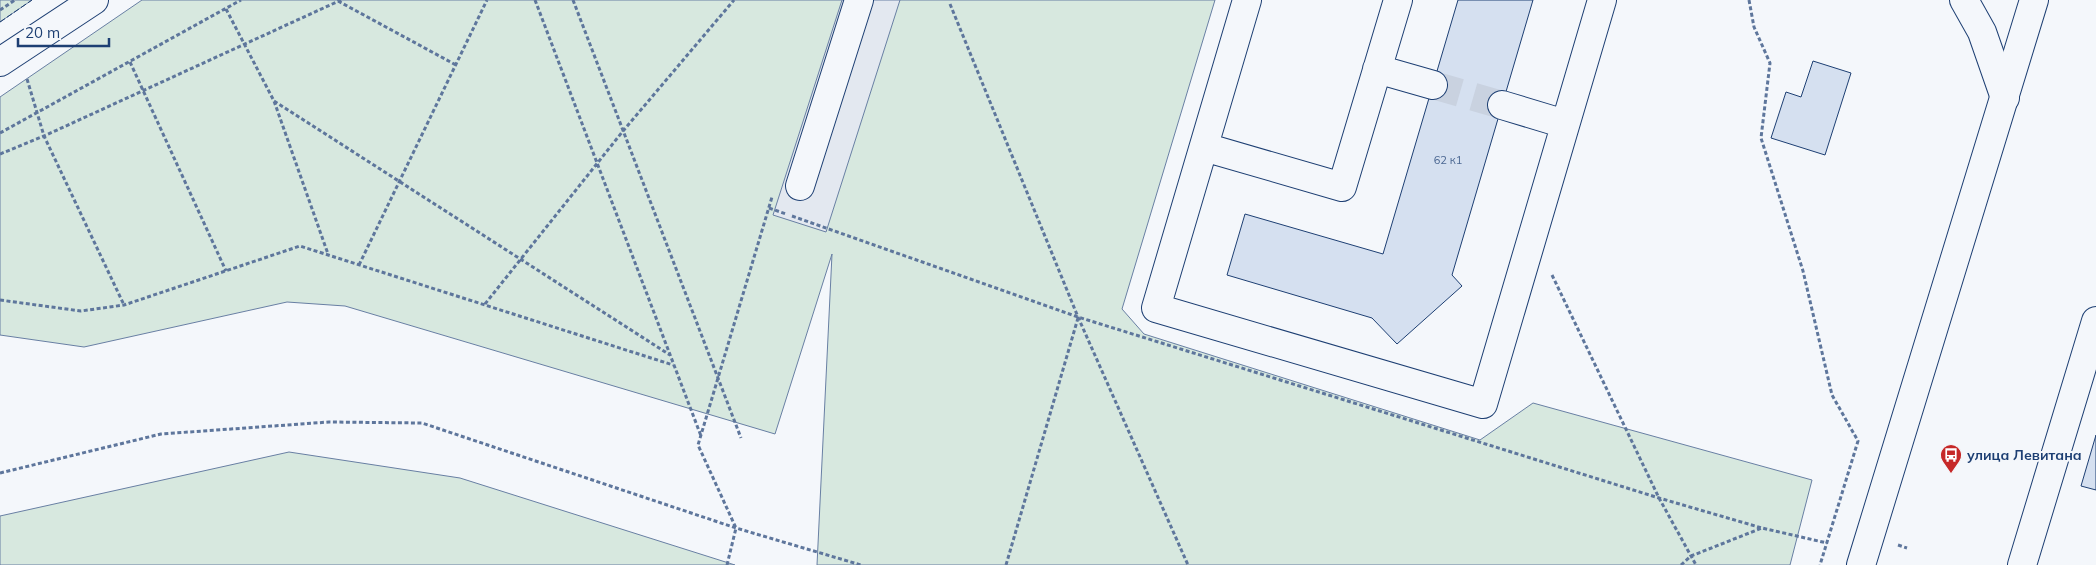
<svg xmlns="http://www.w3.org/2000/svg" width="2096" height="565" font-family="Mulish,sans-serif">
<style>
.green{fill:#d7e8df;stroke:#687fa3}
.parking{fill:#e3e8f0;stroke:#687fa3}
.building{fill:#d5e0f0;stroke:#1d3f73}
.lines{fill:none;stroke-linecap:round;stroke-linejoin:round}
.minor-tunnel{stroke:#c9d2e0;stroke-width:28;stroke-dasharray:28 14;stroke-linecap:butt}
.minor-casing{stroke:#1d3f73;stroke-width:30}
.major-casing{stroke:#1d3f73;stroke-width:30}
.path{stroke:#5e769c;stroke-width:3;stroke-dasharray:4 2.5;stroke-linecap:butt}
.minor{stroke:#f4f7fb;stroke-width:28}
.major{stroke:#f4f7fb;stroke-width:28}
.fence{stroke:#1d3f73;stroke-width:1;stroke-dasharray:6 2.5;stroke-linecap:butt}
.labels{text-anchor:middle;stroke-width:4;stroke-linejoin:round;paint-order:stroke}
.number-label{font-size:11px;fill:#4b6792}
.poi-label{font-size:14px;font-weight:bold;fill:#1d3f73;stroke:#f4f7fb;text-anchor:start}
</style>
<rect width="100%" height="100%" fill="#f4f7fb"/>
<path class="green" d="M0 0H32L0 22Z
M142 0H1215L1122 309 1144 334 1480 440 1533 403 1812 480 1790 565H817L832 254 775 434 345 306 287 302 84 347 0 335V97Z
M289 452 460 478 735 565H0V516Z"/>
<path class="parking" d="M842 0H900L826 232 773 215Z"/>
<path class="building" d="M1458 0H1533L1452 275 1462 286 1397 344 1372 318 1227 275 1245 214 1383 254Z
M1813 61 1851 73 1825 155 1771 138 1786 92 1801 97Z
M2096 435V490L2081 486Z"/>
<g class="lines">
<path class="minor-tunnel" d="M1433 85 1502 105"/>
<g class="minor-casing">
<path id="minor" d="M1247 0 1156 308 1483 404 1602 0
M1964 0 1982 32 2005 98
M1377 69 1433 85
M1502 105 1565 124
M1204 147 1342 187 1398 0
M800 186 859 0
M2022 565 2096 321"/>
</g>
<g class="major-casing">
<path id="major" d="M0 62 94 0
M1861 565 2034 0"/>
</g>
<path class="path" d="M535 0 701 436
M573 0 741 438
M1749 0 1754 27 1770 63 1761 138 1803 271 1832 395 1858 441 1820 565
M338 1 456 65
M950 4 1078 317 1188 565
M226 9 274 101 328 254
M0 10 15 0
M130 62 226 271
M27 79 44 136 124 305
M274 101 670 355
M0 133 241 0
M0 154 44 136 341 0
M769 208 786 214
M792 216 1078 317 1659 498 1762 528
M359 265 487 0
M1552 275 1659 498 1696 565
M0 300 81 311 124 305 300 246 673 365
M485 304 623 131 734 0
M0 473 161 434 329 422 422 423 736 528 861 565
M1898 545 1907 548
M727 565 736 528 698 445 772 197
M1006 565 1078 318
M1681 565 1691 556 1762 528 1827 543"/>
<use href="#minor" class="minor"/>
<use href="#major" class="major"/>
<path class="fence" d="M0 22 32 0"/>
</g>
<defs>
<g id="bus-pin" transform="scale(1.125)"><path d="M0 17L-7.5 6A9.5 9.5 0 1 1 7.5 6Z" fill="#c62828" stroke="#f4f7fb"/><path d="M-5-6H5V4H4V6H2V4H-2V6H-4V4H-5ZM-3.5-4V0h7V-4ZM-3.5 1.2v1.5H-2V1.2ZM2 1.2v1.5H3.5V1.2Z" fill="#fff"/></g>
</defs>
<g fill-rule="evenodd">
<use href="#bus-pin" x="1951" y="455"/>
</g>
<g class="labels">
<g class="number-label">
<text x="1448" y="164">62 к1</text>
</g>
<g class="poi-label">
<text x="1967" y="460">улица Левитана</text>
</g>
</g>
<path d="M18 38v8h91v-8" fill="none" stroke="#1d3f73" stroke-width="2.5"/>
<text x="25" y="38" font-size="15" fill="#1d3f73" stroke="#f4f7fb" stroke-width="4" paint-order="stroke">20 m</text>
</svg>
